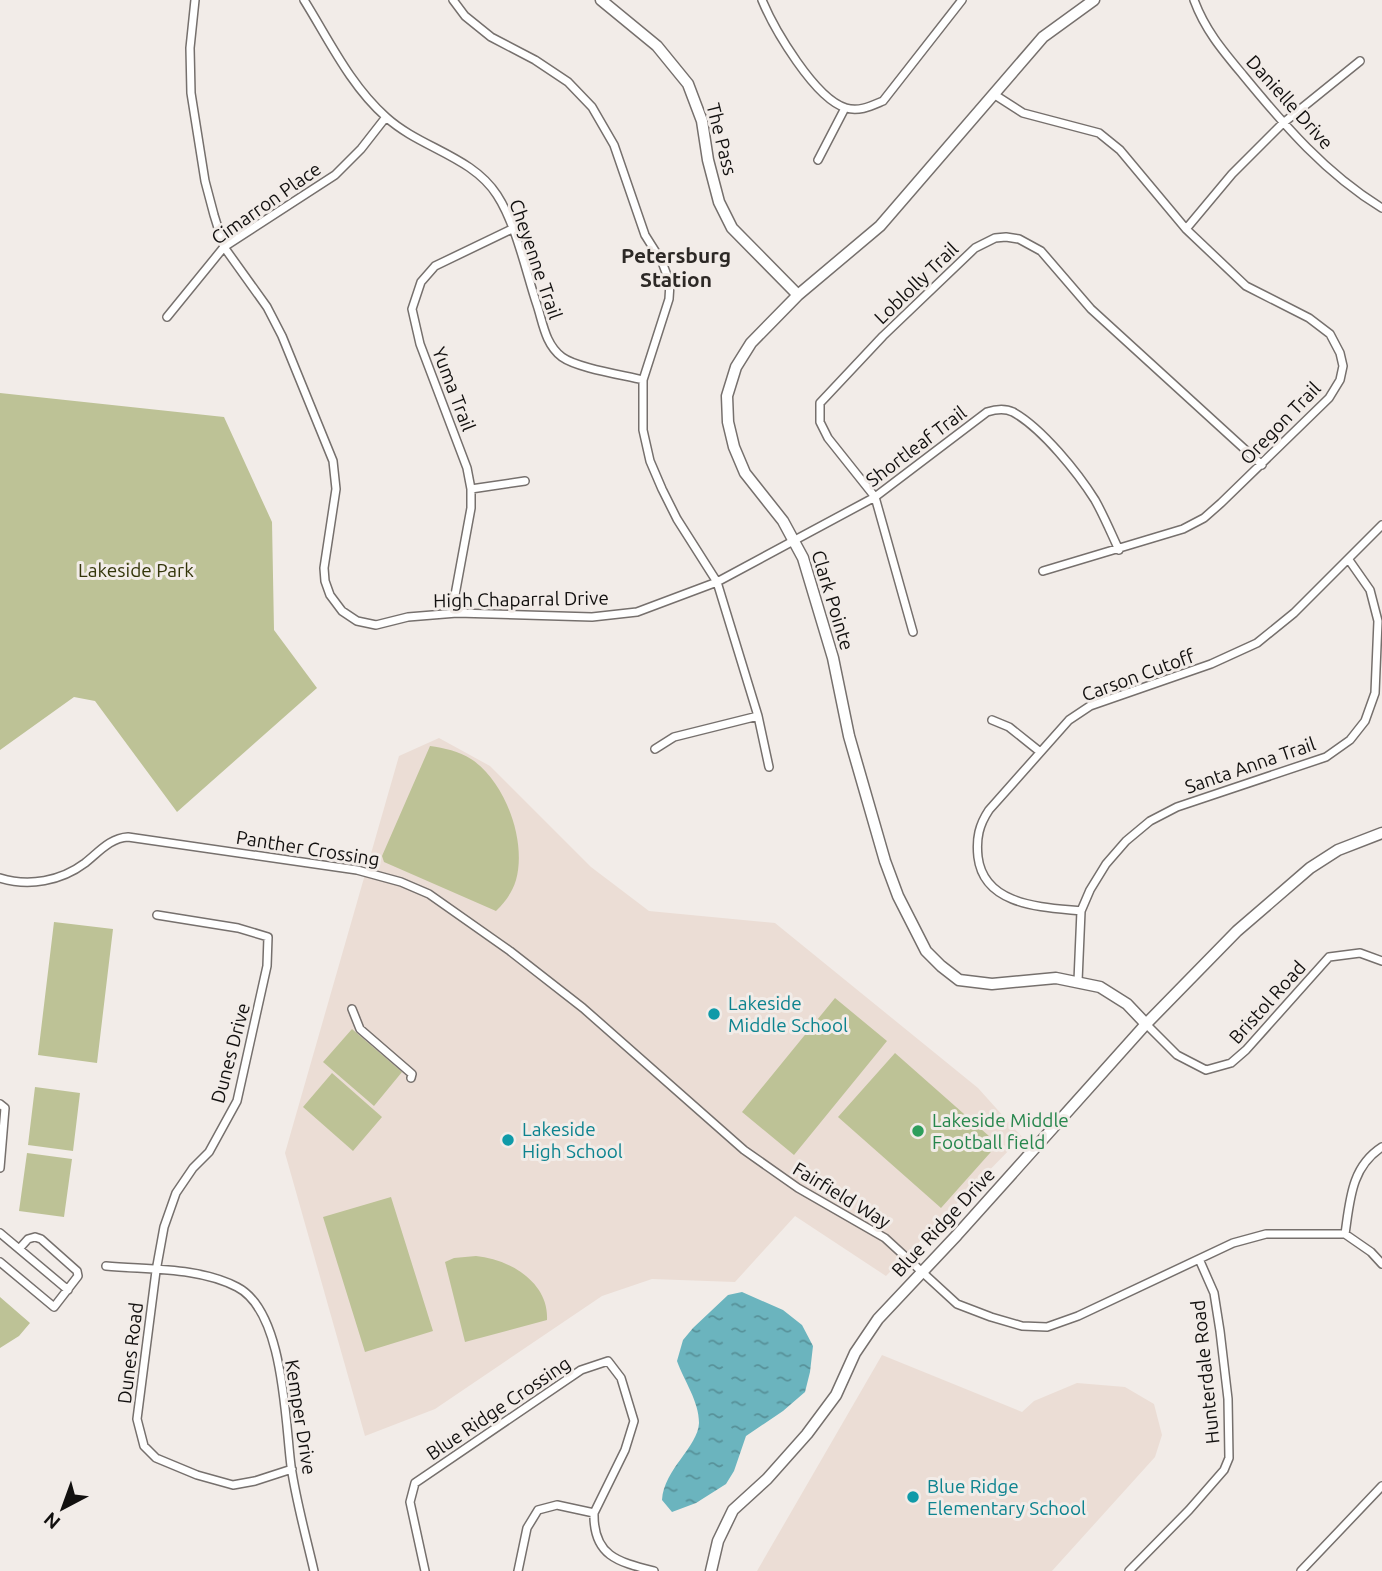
<svg xmlns="http://www.w3.org/2000/svg" width="1382" height="1571" font-family="Ubuntu,sans-serif">
<style>
.built{fill:#ebddd5}
.green{fill:#bdc296}
.water{fill:url(#water-ripples)}
.lines{fill:none;stroke-linecap:round;stroke-linejoin:round}
.street-casing{stroke:#76706d;stroke-width:10}
.secondary-casing{stroke:#76706d;stroke-width:13}
.street{stroke:#fff;stroke-width:7}
.secondary{stroke:#fff;stroke-width:10}
.culture-dot{fill:#0f9aa8;stroke:#f2ece8;stroke-width:2.5}
.leisure-dot{fill:#2e9e5b;stroke:#f2ece8;stroke-width:2.5}
.labels{text-anchor:middle;stroke-width:6;stroke-linejoin:round;paint-order:stroke}
.street-label{font-size:19px;fill:#12100f;stroke:#f2ece8}
.park-label{font-size:19px;fill:#333509;stroke:#f2ece8}
.culture-label{font-size:19px;fill:#0d838f;stroke:#f2ece8;text-anchor:start}
.leisure-label{font-size:19px;fill:#27864d;stroke:#f2ece8;text-anchor:start}
.neighbourhood-label{font-size:21px;font-weight:bold;fill:#2d2926;stroke:#f2ece8}
</style>
<defs>
<pattern id="water-ripples" width="26" height="14" patternUnits="userSpaceOnUse" patternTransform="scale(1.75)"><rect width="26" height="14" fill="#6bb4be"/><path d="M2 4q2-2 4 0t4 0M15 11q2-2 4 0t4 0" fill="none" stroke="#579199"/></pattern>
</defs>
<rect width="100%" height="100%" fill="#f2ece8"/>
<path class="built" d="M439 738 490 766 591 867 649 911 775 923 978 1088 1022 1137 886 1276 795 1216 735 1282 652 1279 602 1296 435 1409 365 1436 285 1153 399 756Z
M882 1355 1022 1412 1034 1401 1077 1383 1125 1387 1154 1404 1162 1435 1155 1457 1052 1571H757Z"/>
<path class="green" d="M0 393 224 417 272 522 274 630 317 688 177 812 95 701 74 697 0 750Z
M430 746C444 748 459 751 471 759 505 781 527 841 516 880 512 893 505 902 496 911L384 862 382 856Z
M54 922 113 929 97 1063 38 1055Z
M835 998 887 1041 794 1155 742 1112Z
M352 1029 402 1072 374 1106 323 1062Z
M895 1053 998 1144 941 1208 838 1117Z
M332 1073 382 1117 353 1151 303 1107Z
M35 1087 80 1093 73 1151 28 1145Z
M27 1153 72 1159 64 1217 19 1211Z
M391 1197 433 1331 365 1352 323 1217Z
M476 1256C509 1259 549 1282 547 1320L465 1342 445 1262 454 1258Z
M0 1297 30 1323 19 1336 0 1348Z"/>
<path class="water" d="M742 1292 783 1310 802 1325 813 1346 810 1372 805 1392 783 1411 746 1436 734 1471 726 1484 696 1503 672 1512 662 1500C664 1469 698 1447 699 1423 699 1401 684 1381 677 1361L683 1340 693 1328 728 1295Z"/>
<g class="lines">
<g class="street-casing">
<path id="street" d="M195 0 190 48 191 93 205 181 214 215 224 247 267 307 282 336 333 461 336 489 324 568 325 581 330 595 342 611 357 621 376 625 408 617 457 613 592 617 637 612 717 582 875 497 987 412C996 409 1005 408 1013 412 1042 428 1078 473 1095 500 1104 516 1111 533 1119 550
M304 0C329 40 350 85 386 117 420 148 472 156 497 195 516 224 526 272 537 305 543 323 545 344 562 357 577 368 623 375 643 380
M453 0 465 16 491 37 535 60 568 82 592 107 614 145 645 235 662 262 670 283 669 299 643 380V430L650 461 662 489 677 519 717 582 758 716 769 767
M762 0C774 29 815 99 846 108 859 112 871 106 883 101L962 0
M1194 0C1205 30 1223 51 1243 75 1284 125 1326 174 1382 208
M995 95 1023 113 1099 133 1120 150 1186 229 1246 286 1309 318 1330 334 1340 353 1343 366 1340 380 1329 398 1221 503 1204 518 1183 529 1043 571
M818 160 845 108
M1186 229 1232 174 1282 124 1360 61
M167 317 224 247 335 175 361 149 386 117
M471 489 525 481
M457 613 455 595 471 508V489L467 468 420 344 412 309 421 282 435 266 512 229
M913 632 875 497 828 438 820 422V403L883 336 975 248 995 238 1006 237 1019 239 1041 251 1091 309 1262 465
M992 720 1009 727 1039 751
M655 749 674 737 758 716
M0 878C29 887 61 881 85 863 99 852 110 838 128 837L357 870 401 882 429 894 510 951 583 1008 744 1150 798 1188 885 1238 957 1304 991 1317 1022 1326 1047 1327 1078 1316 1233 1243 1266 1234H1345L1371 1252 1382 1264
M1081 911C1042 907 984 906 978 857 976 838 979 825 989 810L1069 720 1090 706 1211 664 1257 643 1294 613 1382 525
M157 915 238 928 268 937 267 966 237 1101 209 1152 193 1168 176 1193 164 1227 156 1271 137 1419 144 1446 156 1458 197 1475 233 1485 255 1481 292 1469
M1078 981 1081 911 1090 890 1106 864 1126 841 1150 821 1177 807 1326 757 1350 740 1365 721 1375 693 1378 621 1370 590 1349 560
M352 1009 360 1029 412 1074 411 1078
M1146 1024 1177 1055 1206 1070 1231 1063 1246 1050 1329 957 1360 953 1382 961
M0 1104 5 1108 0 1168
M0 1233 68 1290
M1345 1234C1350 1200 1351 1167 1382 1147
M0 1262 54 1307 78 1276 77 1271 41 1239 35 1237 28 1239 19 1249
M106 1266C148 1270 199 1267 237 1287 284 1311 285 1420 291 1466 296 1501 306 1536 314 1571
M594 1513C593 1556 618 1562 654 1571
M425 1571 410 1502 415 1483 581 1370 608 1361 621 1378 634 1421 625 1450 594 1513 557 1505 538 1510 527 1528 518 1571
M1129 1571 1189 1510 1224 1470 1229 1458 1228 1399 1220 1331 1214 1293 1199 1259
M1301 1571 1382 1486"/>
</g>
<g class="secondary-casing">
<path id="secondary" d="M601 0 657 46 688 84 702 121 708 160 719 202 732 228 798 295
M1094 0 1043 37 880 226 798 295 751 343 736 367 727 396 728 422 734 447 745 473 783 521 803 558 833 658 849 736 885 861 898 896 926 951 941 966 959 980 992 984 1056 978 1100 987 1127 1004 1146 1024
M711 1571 718 1541 733 1510 767 1479 807 1434 836 1395 855 1353 878 1319 957 1235 1146 1024 1237 931 1310 868 1338 850 1382 833"/>
</g>
<use href="#street" class="street"/>
<use href="#secondary" class="secondary"/>
</g>
<g class="culture-dot">
<circle cx="714" cy="1014" r="7"/>
<circle cx="508" cy="1140" r="7"/>
<circle cx="913" cy="1497" r="7"/>
</g>
<circle class="leisure-dot" cx="918" cy="1131" r="7"/>
<g class="labels">
<g class="street-label">
<text transform="translate(1290 102) rotate(48)" y="7">Danielle Drive</text>
<text transform="translate(722 139) rotate(76)" y="7">The Pass</text>
<text transform="translate(266 203) rotate(-35)" y="7">Cimarron Place</text>
<text transform="translate(536 259) rotate(71)" y="7">Cheyenne Trail</text>
<text transform="translate(916 283) rotate(-44)" y="7">Loblolly Trail</text>
<text transform="translate(454 389) rotate(69)" y="7">Yuma Trail</text>
<text transform="translate(1280 423) rotate(-46)" y="7">Oregon Trail</text>
<text transform="translate(916 446) rotate(-37)" y="7">Shortleaf Trail</text>
<text transform="translate(521 599) rotate(-1)" y="7">High Chaparral Drive</text>
<text transform="translate(833 600) rotate(73)" y="7">Clark Pointe</text>
<text transform="translate(1138 675) rotate(-20)" y="7">Carson Cutoff</text>
<text transform="translate(1250 765) rotate(-19)" y="7">Santa Anna Trail</text>
<text transform="translate(308 848) rotate(9)" y="7">Panther Crossing</text>
<text transform="translate(1267 1002) rotate(-48)" y="7">Bristol Road</text>
<text transform="translate(230 1053) rotate(-75)" y="7">Dunes Drive</text>
<text transform="translate(842 1195) rotate(31)" y="7">Fairfield Way</text>
<text transform="translate(943 1222) rotate(-47)" y="7">Blue Ridge Drive</text>
<text transform="translate(130 1353) rotate(-83)" y="7">Dunes Road</text>
<text transform="translate(1205 1372) rotate(-96)" y="7">Hunterdale Road</text>
<text transform="translate(498 1408) rotate(-34)" y="7">Blue Ridge Crossing</text>
<text transform="translate(301 1417) rotate(81)" y="7">Kemper Drive</text>
</g>
<g class="park-label">
<text x="136" y="577">Lakeside Park</text>
</g>
<g class="culture-label">
<text x="728" y="1010">Lakeside<tspan x="728" dy="22">Middle School</tspan></text>
<text x="522" y="1136">Lakeside<tspan x="522" dy="22">High School</tspan></text>
<text x="927" y="1493">Blue Ridge<tspan x="927" dy="22">Elementary School</tspan></text>
</g>
<g class="leisure-label">
<text x="932" y="1127">Lakeside Middle<tspan x="932" dy="22">Football field</tspan></text>
</g>
<g class="neighbourhood-label">
<text x="676" y="263">Petersburg<tspan x="676" dy="24">Station</tspan></text>
</g>
</g>
<g transform="translate(63 1508) rotate(221)" stroke="#f2ece8" stroke-width="5" paint-order="stroke">
<path d="M0-5L12 26L0 18L-12 26Z" fill="#12100f"/>
<text y="-10" font-size="19" font-weight="bold" text-anchor="middle" fill="#12100f">N</text>
</g>
</svg>
